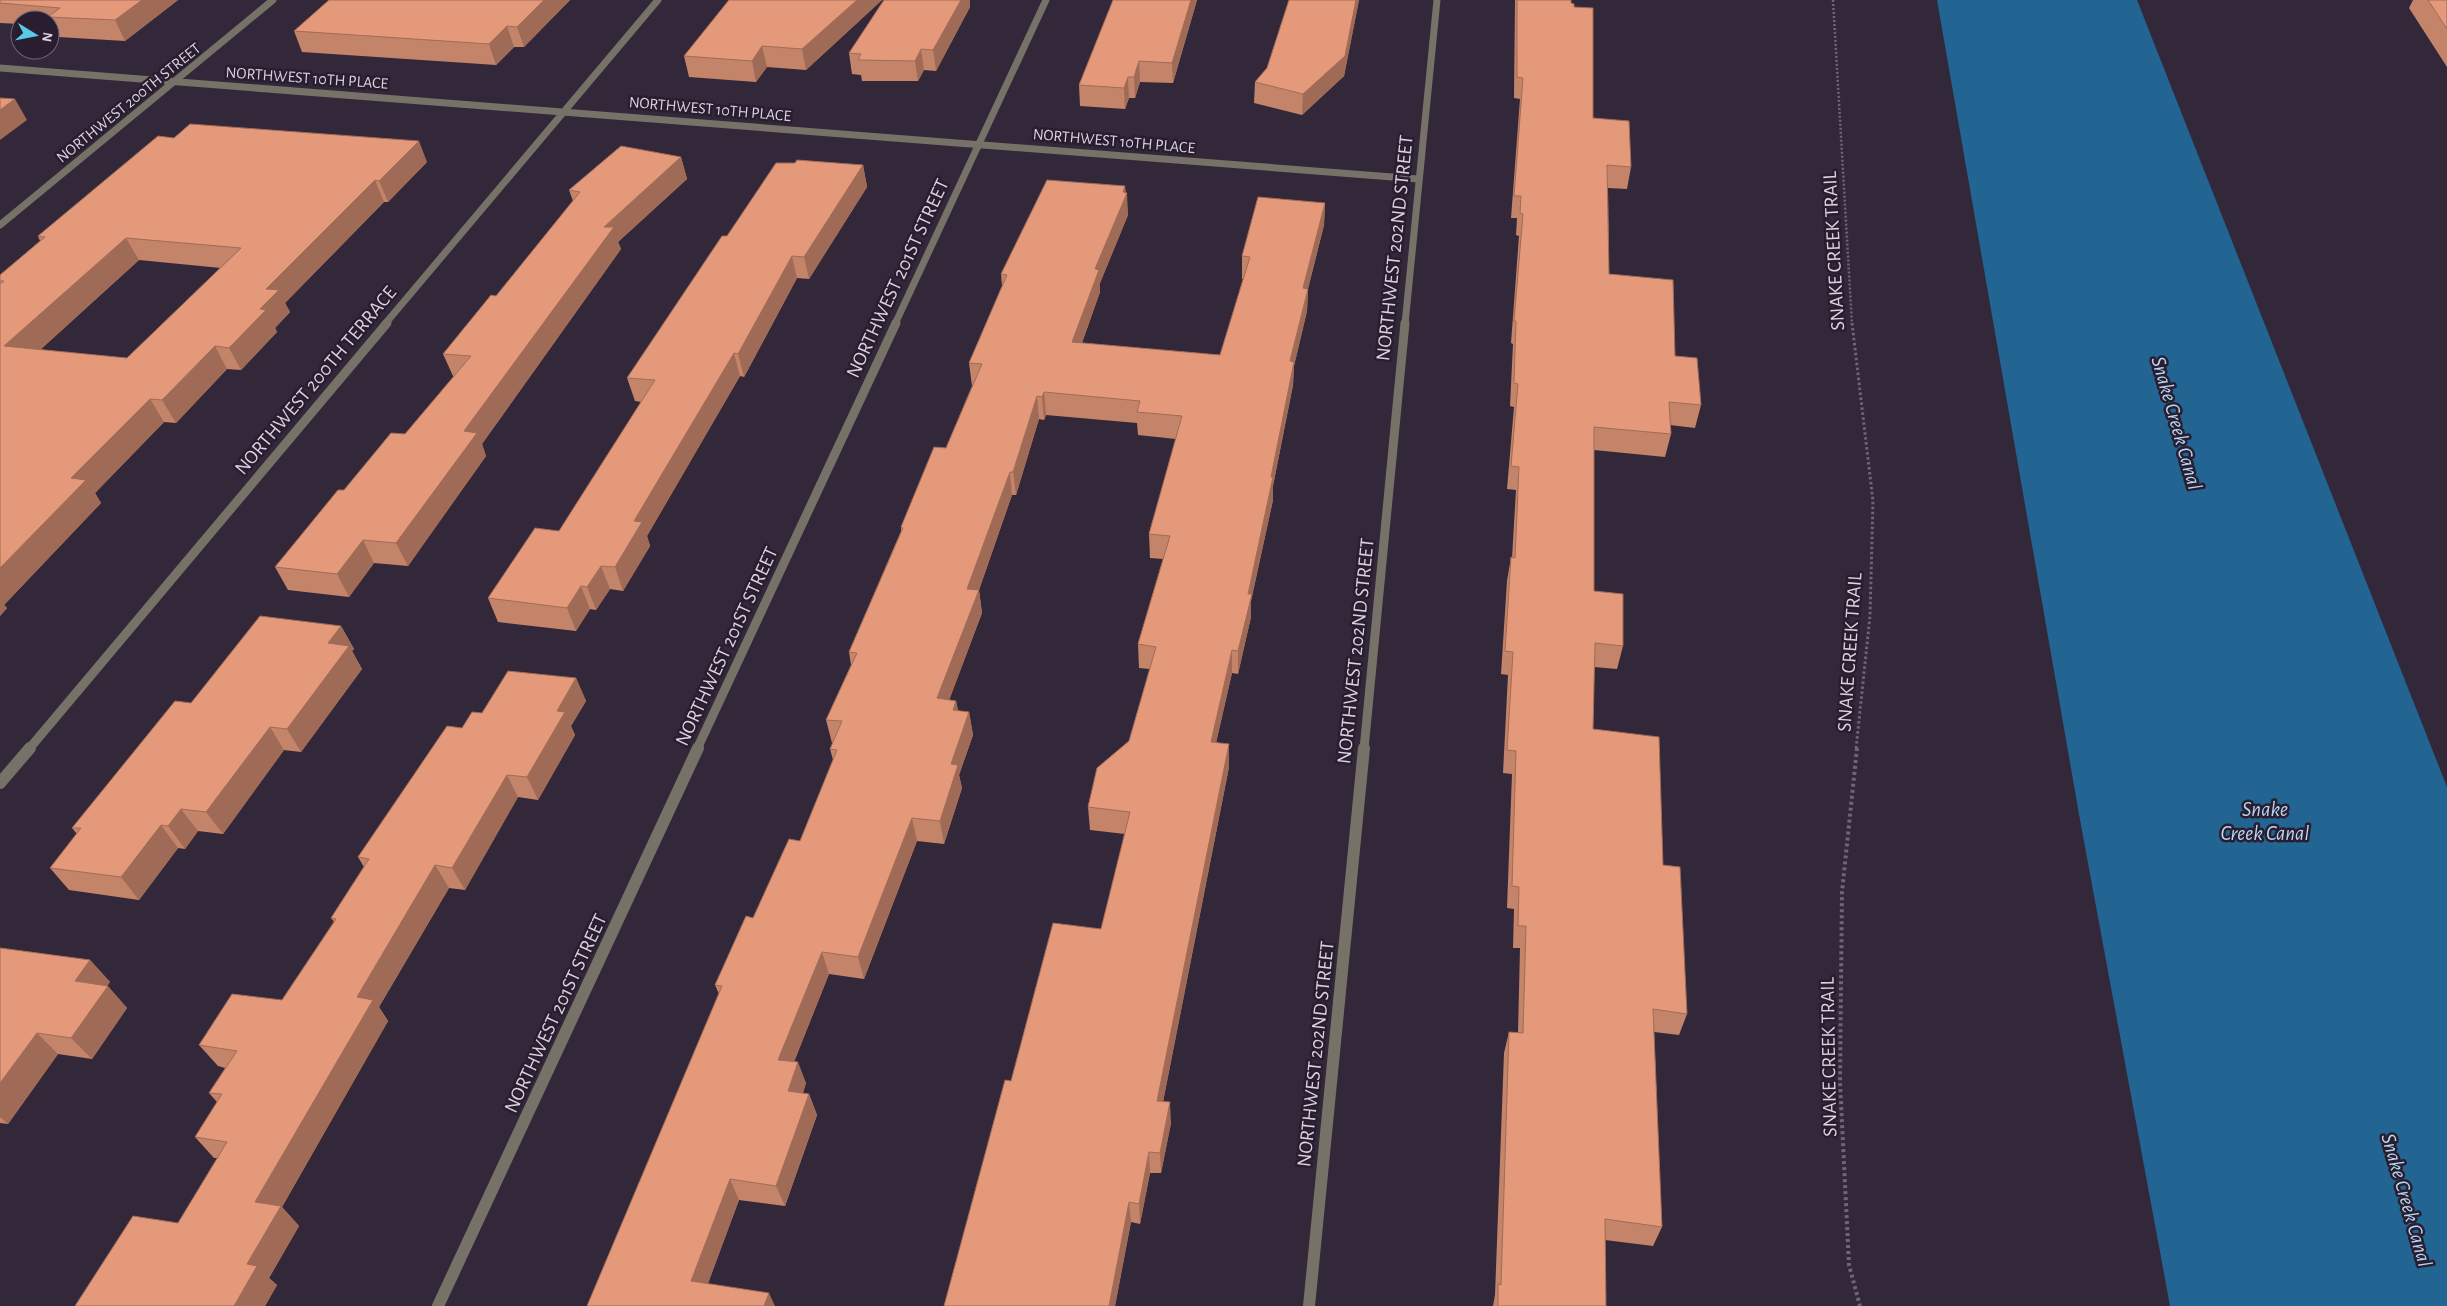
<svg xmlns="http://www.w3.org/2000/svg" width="2447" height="1306" font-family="'Alegreya Sans',sans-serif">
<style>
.water{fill:#226492}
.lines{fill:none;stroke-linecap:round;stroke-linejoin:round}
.path-far2{stroke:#6f6575;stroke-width:2.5;stroke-dasharray:2 2;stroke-linecap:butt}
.path-far1{stroke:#6f6575;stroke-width:3;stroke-dasharray:2.5 2.5;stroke-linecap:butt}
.path{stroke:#6f6575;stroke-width:4;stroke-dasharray:3 3;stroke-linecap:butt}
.street-far2{stroke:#767267;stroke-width:7}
.street-far1{stroke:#767267;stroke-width:9}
.street{stroke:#767267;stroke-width:12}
.wall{fill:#c4846a;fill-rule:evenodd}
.shaded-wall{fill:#a06b56}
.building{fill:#e4997b;stroke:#a06b56;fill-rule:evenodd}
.labels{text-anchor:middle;stroke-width:5;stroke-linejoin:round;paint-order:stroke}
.far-street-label{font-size:16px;fill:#dad2df;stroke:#291d30}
.street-label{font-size:20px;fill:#dad2df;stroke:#291d30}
.water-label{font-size:21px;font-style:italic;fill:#b7d7f3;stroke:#291d30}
</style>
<rect width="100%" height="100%" fill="#33273a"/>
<path class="water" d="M1937 0H2137L2447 787V1306H2170L2080 820Z"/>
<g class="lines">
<path class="path-far2" d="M1833 0 1852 324"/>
<path class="path-far1" d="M1852 323 1873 501 1870 616 1856 749"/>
<path class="path" d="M1857 748 1842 892 1840 1082 1849 1265 1860 1306"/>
<path class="street-far2" d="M0 68 1418 179
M0 225 273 0
M385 324 658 0
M895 324 1046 0
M1405 324 1437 0"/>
<path class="street-far1" d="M29 749 387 323
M697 749 896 323
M1364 749 1405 323"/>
<path class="street" d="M0 783 30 748
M438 1306 698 748
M1309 1306 1364 748"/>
</g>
<path class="wall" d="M0 0H178L125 41 58 37 53 27 50 26V20H20V24L0 23Z
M570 0 524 47H514L496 65 302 52 294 31Z
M729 0H882L806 70 767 67 756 82 689 77 684 56Z
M884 0H970V7L936 71 924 70 918 81H862L861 75 852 74 849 53Z
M1197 0 1173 83 1140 82 1135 98H1129L1125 109 1080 106 1079 85Z
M1289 0H1359L1344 76 1302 115 1254 103 1255 82 1267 68Z
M1515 0H1571V3L1574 7 1593 118 1631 167 1627 189 1608 188 1609 274 1675 356 1701 405 1695 428 1670 425 1671 434 1665 457 1594 450V591L1623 646 1617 669 1594 667 1593 729 1663 865 1687 1014 1679 1035 1654 1032 1662 1227 1653 1246 1605 1240 1606 1306H1493L1495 1295 1504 1053 1509 1032 1518 1033 1520 948H1513L1514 909 1507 908 1512 774 1503 773 1508 675 1501 674 1507 581 1511 557 1512 558 1516 490 1507 489 1514 407 1510 406 1513 344 1511 343 1519 236 1516 235 1517 218H1511L1520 99 1514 98Z
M2413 0H2447V67L2409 8Z
M681 157 687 179 618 242 621 249 482 444 486 456 408 566 374 563 349 597 288 590 275 567 344 490 405 434 454 377 453 376 443 354 496 296 573 201 569 190Z
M427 162 388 202H384L285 303 290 312 275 328 277 332 241 370 227 369 176 423 164 422 95 493 101 503 4 605 7 608 0 616V275L40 241 38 236ZM139 260 221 268 127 358 40 350Z
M863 165 867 187 809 279 797 278 744 377 740 376 647 536 650 546 623 591 610 589 596 610 590 609 576 631 498 622 488 598 559 531 641 402 635 401 627 378 727 236Z
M1125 186 1128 215 1100 283V292L1082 343 1220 355 1243 279H1242V256L1325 203 1324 225 1308 289 1307 311 1294 366 1293 385 1273 486V500L1251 601V617L1238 674 1232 673 1216 743 1229 744V767L1163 1102 1171 1123 1161 1173H1150L1140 1224 1131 1222 1115 1306H944L1011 1081 1101 929 1125 834 1090 830 1088 807 1129 741 1150 669 1139 668 1138 644 1163 559 1150 558 1149 534 1176 439 1138 435 1137 423 1046 415 1044 420 1039 419 1016 495H1012L979 590 982 613 949 700 956 701 958 711 969 712 973 735 959 775 962 788 944 844 917 841 864 979 829 974 794 1062 806 1083 803 1093 809 1094 817 1115 785 1206 739 1200 708 1283 587 1306 719 994 715 985 753 918 800 841 833 760 830 749 833 743H832L826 720 851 665 849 652 901 531V527L946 448 972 386 969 363 1002 286 1001 274Z
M341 626 354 649 352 651 362 669 301 752 284 750 223 834 198 831 185 849 178 848 139 900 69 890 50 868 77 834 72 828 191 703Z
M576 678 586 701 571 726 575 735 538 800 518 797 465 890 449 888 379 1007 388 1021 282 1207 299 1226 269 1278 277 1285 265 1306H75L178 1223 218 1158H214L195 1137 217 1102 209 1093 225 1068 218 1066 199 1045 282 1000 334 922 331 918 364 867 358 857 462 728 482 713Z
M0 948 90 960 110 982 107 986 127 1008 92 1059 58 1054 8 1124 0 1123Z"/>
<path class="shaded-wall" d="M142 0H178L125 41 115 20Z
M544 0H570L524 47 517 27Z
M857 0H882L806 70 802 49Z
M961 0H970V7L936 71 933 50Z
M1191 0H1197L1173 83 1172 63Z
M1356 0H1359L1344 76 1302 115 1303 94Z
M507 26 514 47 496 65 489 44Z
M762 46 767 67 756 82 752 61Z
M921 49 924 70 918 81 915 61Z
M1139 61 1140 82 1135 98 1134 77Z
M1128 77 1129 98 1125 109 1124 88Z
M15 99 27 120 0 140V110Z
M419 141 427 162 388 202 379 181Z
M681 157 687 179 618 242 621 249 482 444 486 456 408 566 396 543 464 431 604 227Z
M863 165 867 187 809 279 804 257Z
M375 180 384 202 285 303 290 312 275 328 277 332 241 370 229 348 266 289Z
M1125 186V195L1127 193 1128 215 1100 283V292L1074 365 1072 342 1095 269Z
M1325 203 1324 225 1302 311 1303 288Z
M126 238 139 260 19 369 4 346Z
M792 256 797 278 744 377 738 354Z
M1308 289 1307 311 1294 366 1293 385 1273 486V500L1251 601V617L1238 674V651L1271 477 1290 361Z
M215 346 227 369 176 423 162 400Z
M734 353 740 376 647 536 650 546 623 591 615 567 634 521Z
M1044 392 1046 415 1044 420 1042 397Z
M1037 396 1039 419 1016 495 1013 472Z
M150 399 164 422 95 493 101 503 4 605 7 608 0 616V568L71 478Z
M1010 472 1012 495 979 590 982 613 941 722 937 698 967 589Z
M363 540 374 563 349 597 337 574Z
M601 566 610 589 596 610 587 587Z
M581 586 590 609 576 631 567 608Z
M341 626 354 649 352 651 362 669 301 752 287 729 328 643Z
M1232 650V673L1211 765V742Z
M576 678 586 701 571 726 575 735 538 800 527 777 557 711Z
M956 701 961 724 953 710Z
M969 712 973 735 959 775 962 788 944 844 940 821 951 764Z
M270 727 284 750 223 834 206 812Z
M1229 744V767L1159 1122 1157 1101Z
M507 775 518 797 465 890 452 868Z
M181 809 198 831 185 849 168 826Z
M912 818 917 841 864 979 858 957Z
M161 825 178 848 139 900 121 877Z
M435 865 449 888 379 1007 388 1021 282 1207 299 1226 269 1278 277 1285 265 1306H234L247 1264 255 1202 357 997Z
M822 952 829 974 786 1081 778 1060Z
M90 960 110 982 95 1003 75 981Z
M108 986 127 1008 92 1059 71 1038Z
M37 1033 58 1054 8 1124 0 1117V1083Z
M798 1062 806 1083 796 1112 788 1091Z
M809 1094 817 1115 785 1206 776 1186Z
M1170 1102 1171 1123 1161 1173 1160 1153Z
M1149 1152 1150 1173 1140 1224 1139 1204Z
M730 1179 739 1200 702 1300 691 1281Z
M1129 1202 1131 1222 1115 1306H1109Z
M769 1293 775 1306H764Z"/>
<path class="building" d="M0 0H142L115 20 48 17 60 8 0 3Z
M329 0H544L517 27 507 26 489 44 294 31Z
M729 0H857L802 49 762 46 752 61 684 56Z
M884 0H961L933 50 921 49 915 61 858 60 861 54 849 53Z
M1113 0H1191L1172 63 1139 61 1134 77H1128L1124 88 1079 85Z
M1289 0H1356L1345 56 1303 94 1255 82 1267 68Z
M1517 0H1571V3L1574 4V7L1593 8V118L1629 121 1631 167 1607 165 1609 274 1673 280 1675 356 1697 358 1701 405 1669 402 1671 434 1594 427V591L1623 594V646L1595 643 1593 729 1659 737 1663 865 1680 867 1687 1014 1653 1009 1662 1227 1605 1219 1606 1306H1498V1284L1501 1285 1509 1032 1523 1033 1526 926H1518L1519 887 1512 886 1516 751 1507 750 1513 652 1505 651 1511 557 1515 558 1519 467 1511 466 1518 384 1514 383 1516 321H1514L1523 214 1520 213 1521 196H1514L1523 78 1517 77Z
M2428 0H2447V29Z
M0 98 15 99 0 110Z
M190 124 419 141 379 181 375 180 266 289 279 290 260 309 266 310 229 348 215 346 162 400 150 399 71 478 86 480 0 568V284L4 281H0V275L45 237 38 236 158 136 174 138ZM126 238 241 248 127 358 4 346Z
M621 146 681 157 604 227H614L464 431 477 433 396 543 363 540 337 574 275 567 338 490H344L391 433 405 434 471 356 443 354 491 295 496 296 580 192 569 190Z
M797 160 863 165 804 257 792 256 738 354 734 353 634 521 642 522 615 567 601 566 587 587 581 586 567 608 488 598 535 528 559 531 655 380 627 378 722 236H727L776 163H795Z
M1047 180 1125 186 1123 192 1127 193 1095 269 1099 270 1072 342 1220 355 1250 257 1242 256 1258 197 1325 203 1303 288 1308 289 1290 361 1294 362 1271 477H1273L1248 594H1252L1238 651 1232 650 1211 742 1229 744 1157 1101 1170 1102 1160 1153 1149 1152 1139 1204 1129 1202 1109 1306H944L1005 1080 1011 1081 1053 923 1101 929 1130 812 1088 807 1097 768 1129 741 1156 647 1138 644 1170 536 1149 534 1182 416 1137 412 1140 401 1044 392 1042 397 1037 396 1013 472H1010L967 589 979 590 937 698 956 701 953 710 969 712 951 764 958 765 940 821 912 818 858 957 822 952 778 1060 798 1062 788 1091 809 1094 776 1186 730 1179 691 1281 769 1293 764 1306H587L722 986 715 985 746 916 753 918 789 839 800 841 837 750 830 749 842 721 826 720 857 653 849 652 903 528 901 527 934 447 946 448 982 364 969 363 1007 275 1001 274Z
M260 616 341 626 328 643 349 646 287 729 270 727 206 812 181 809 168 826 161 825 121 877 50 868 81 828H72L175 701 191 703Z
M508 671 576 678 557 711 565 712 527 777 507 775 452 868 435 865 357 997 373 1000 255 1202 281 1206 247 1264 257 1266 234 1306H75L133 1216 178 1223 227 1142 195 1137 222 1094 209 1093 237 1051 199 1045 232 994 282 1000 336 919 331 918 369 859 358 857 447 726 462 728 472 712 482 713Z
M0 948 90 960 75 981 108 986 71 1038 37 1033 0 1083Z"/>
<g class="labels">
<g class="far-street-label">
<text transform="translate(307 77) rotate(4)" y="6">NORTHWEST 10TH PLACE</text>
<text transform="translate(128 102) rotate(-39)" y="6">NORTHWEST 200TH STREET</text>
<text transform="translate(710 108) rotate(5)" y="6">NORTHWEST 10TH PLACE</text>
<text transform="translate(1114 140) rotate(5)" y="6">NORTHWEST 10TH PLACE</text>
</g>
<g class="street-label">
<text transform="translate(1394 248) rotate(-84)" y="7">NORTHWEST 202ND STREET</text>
<text transform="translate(1833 251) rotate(-93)" y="7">SNAKE CREEK TRAIL</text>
<text transform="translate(897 278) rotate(-65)" y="7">NORTHWEST 201ST STREET</text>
<text transform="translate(315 380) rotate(-50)" y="7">NORTHWEST 200TH TERRACE</text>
<text transform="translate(726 646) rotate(-65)" y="7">NORTHWEST 201ST STREET</text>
<text transform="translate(1355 651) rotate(-84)" y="7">NORTHWEST 202ND STREET</text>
<text transform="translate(1849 652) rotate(-86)" y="7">SNAKE CREEK TRAIL</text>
<text transform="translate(555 1013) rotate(-65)" y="7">NORTHWEST 201ST STREET</text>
<text transform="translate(1315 1054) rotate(-84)" y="7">NORTHWEST 202ND STREET</text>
<text transform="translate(1828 1057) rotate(-91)" y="7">SNAKE CREEK TRAIL</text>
</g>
<g class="water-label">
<text transform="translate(2177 423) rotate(74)" y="7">Snake Creek Canal</text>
<text x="2265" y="816">Snake<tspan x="2265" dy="24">Creek Canal</tspan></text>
<text transform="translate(2407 1200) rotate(74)" y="7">Snake Creek Canal</text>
</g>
</g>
<g transform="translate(35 35) rotate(100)"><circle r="24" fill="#291d30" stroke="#706576"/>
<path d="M0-4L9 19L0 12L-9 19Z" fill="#5ac8e6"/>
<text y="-8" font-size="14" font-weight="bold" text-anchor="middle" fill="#dad2df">N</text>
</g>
</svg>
